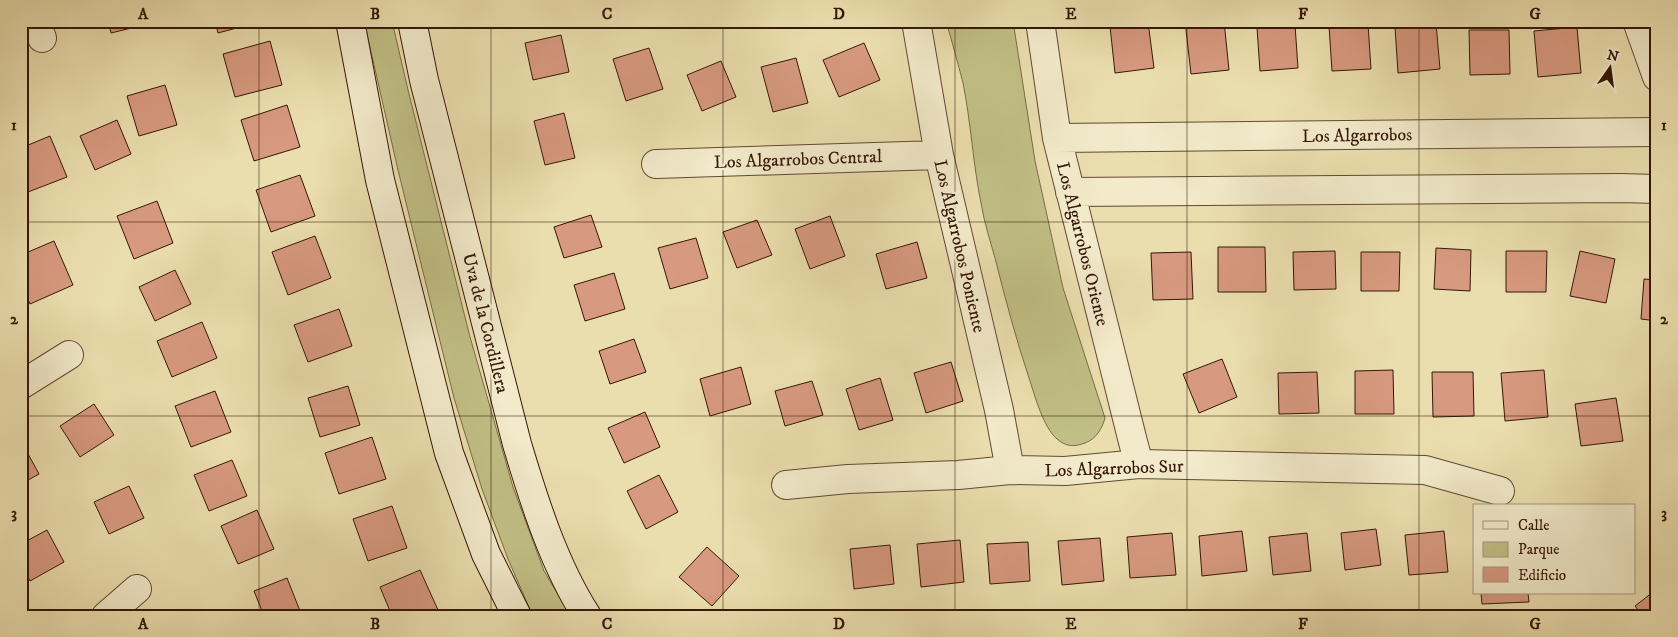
<svg xmlns="http://www.w3.org/2000/svg" width="1678" height="637" font-family="'IM FELL DW Pica',serif">
<style>
.green{fill:#c0bf85;stroke:#7a6b46}
.building{fill:#d7997f;stroke:#351708}
.lines{fill:none;stroke-linecap:round;stroke-linejoin:round}
.street-casing{stroke:#624932;stroke-width:30}
.secondary-casing{stroke:#351708;stroke-width:30}
.street{stroke:#f2eaca;stroke-width:28}
.secondary{stroke:#f2eaca;stroke-width:28}
.grid{fill:none;stroke:#351708;stroke-width:1;stroke-opacity:0.55}
.labels{text-anchor:middle;stroke-width:4.5;stroke-linejoin:round;paint-order:stroke}
.street-label{font-size:18px;fill:#351708;stroke:#f2eaca}
.neatline{fill:none;stroke:#351708;stroke-width:2}
.grid-label{font-size:16px;text-anchor:middle;font-weight:bold;fill:#351708}
</style>
<rect width="100%" height="100%" fill="#ebdeae"/>
<filter id="stains"><feTurbulence type="fractalNoise" baseFrequency=".004" numOctaves="4"/><feColorMatrix values="0 0 0 0 .2 0 0 0 0 .09 0 0 0 0 .02 0 0 0 .5 -.17"/></filter>
<radialGradient id="worn" r=".72"><stop offset=".6" stop-color="#630" stop-opacity="0"/><stop offset="1" stop-color="#630" stop-opacity=".3"/></radialGradient>
<path class="green" d="M364 21H392L408 90 470 337 513 487 544 571 571 616H533L532 614 508 559 482 489 454 398 398 170Z
M946 21H1013L1035 161 1063 288 1105 418C1102 429 1096 439 1085 443 1075 447 1066 447 1057 439 1043 427 1035 396 1029 378 1016 339 1005 298 995 258 990 240 984 222 981 203 973 164 971 123 963 83 958 63 952 42 946 21Z"/>
<path class="building" d="M108 21H156V22L111 33Z
M215 21H263L218 33Z
M1185 21H1224L1229 70 1191 74Z
M1148 22 1154 68 1115 73 1110 26Z
M1436 23 1440 69 1398 73 1395 27Z
M1368 24 1371 69 1332 71 1329 26Z
M1295 25 1298 68 1260 71 1257 28Z
M1577 27 1581 73 1538 77 1534 31Z
M1469 30H1509L1510 74 1470 75Z
M561 35 569 72 533 80 525 43Z
M270 41 282 85 235 97 223 54Z
M864 43 880 80 839 97 823 60Z
M649 48 663 89 626 101 613 59Z
M796 58 808 103 773 112 761 67Z
M721 61 736 97 702 111 687 75Z
M165 85 177 125 139 136 127 96Z
M287 105 300 147 254 161 241 120Z
M564 113 575 158 545 165 534 121Z
M117 120 131 154 95 170 80 136Z
M50 136 67 177 28 192 21 177V148Z
M300 175 315 216 271 232 256 190Z
M157 201 173 243 134 259 117 216Z
M591 215 602 247 564 258 554 227Z
M830 216 845 256 810 269 795 229Z
M757 220 772 255 737 268 723 232Z
M315 236 331 278 288 295 272 252Z
M696 238 708 278 670 289 658 248Z
M54 241 73 285 30 304 21 283V255Z
M917 242 927 278 886 289 876 254Z
M1218 247H1265L1266 292H1218Z
M1436 248 1471 250 1470 291 1434 289Z
M1335 251 1336 289 1294 290 1293 252Z
M1506 251H1547L1546 292H1506Z
M1580 251 1615 259 1606 303 1570 296Z
M1191 252 1193 299 1153 300 1151 253Z
M1361 252H1400L1399 291H1361Z
M175 270 191 304 155 321 139 287Z
M614 273 625 309 585 321 574 285Z
M1644 279 1657 280V321L1641 319Z
M339 309 352 346 308 362 294 325Z
M202 322 217 358 172 377 157 341Z
M634 339 646 372 610 384 599 351Z
M1222 359 1237 397 1199 413 1183 374Z
M951 362 963 401 926 413 914 373Z
M741 367 751 404 710 416 700 379Z
M1393 370 1394 414H1355V371Z
M1544 370 1548 417 1505 421 1501 373Z
M1317 372 1319 413 1279 414 1278 373Z
M1432 372H1473L1474 416 1433 417Z
M880 378 893 420 859 430 846 389Z
M812 381 823 415 785 426 775 391Z
M348 386 360 425 320 437 308 398Z
M215 391 231 432 191 447 175 406Z
M1616 398 1623 441 1581 446 1575 404Z
M94 404 114 435 80 457 60 426Z
M645 412 660 447 624 463 608 428Z
M372 437 386 479 339 494 325 453Z
M21 441 39 474 21 484Z
M232 460 247 496 209 511 194 475Z
M659 475 678 512 646 529 627 491Z
M129 486 144 518 109 534 94 502Z
M392 506 407 548 368 561 353 519Z
M257 510 274 549 238 564 221 526Z
M1376 529 1381 565 1345 570 1341 533Z
M47 530 64 562 30 581 21 564V544Z
M1242 531 1247 571 1202 576 1199 536Z
M1444 531 1448 572 1409 575 1405 535Z
M1172 533 1176 575 1130 578 1127 537Z
M1307 533 1311 571 1273 575 1269 537Z
M1100 538 1104 581 1062 585 1058 541Z
M960 540 964 582 921 587 917 544Z
M1028 542 1030 581 990 584 987 544Z
M890 545 894 584 854 589 850 549Z
M707 547 739 576 712 606 679 577Z
M420 570 438 610 425 616H392L380 587Z
M287 578 302 616H264L254 591Z
M1657 589V616H1643L1635 606Z
M1481 593H1528L1529 602 1482 604Z
M743 610 774 616H742Z"/>
<g class="lines">
<g class="street-casing">
<path id="street" d="M35 21 42 38
M916 21 939 155 999 410 1010 470
M1040 21 1057 138 1133 442 1139 464
M1637 21 1657 77
M1057 138 1657 132
M656 164 939 155
M1070 192 1620 188 1657 189
M21 385 69 355
M786 485 848 479 958 475 1010 470 1065 471 1139 464 1425 470 1500 491
M106 616 137 589"/>
</g>
<g class="secondary-casing">
<path id="secondary" d="M350 21 380 180 449 453 486 554 517 616
M412 21 424 80 517 444C534 501 554 565 587 616"/>
</g>
<use href="#street" class="street"/>
<use href="#secondary" class="secondary"/>
</g>
<path class="grid" d="M259 21V616M491 21V616M723 21V616M955 21V616M1187 21V616M1419 21V616M21 222H1657M21 416H1657"/>
<g class="labels">
<g class="street-label">
<text transform="translate(1357 135) rotate(-1)" y="6">Los Algarrobos</text>
<text transform="translate(798 159) rotate(-2)" y="6">Los Algarrobos Central</text>
<text transform="translate(1083 244) rotate(76)" y="6">Los Algarrobos Oriente</text>
<text transform="translate(960 246) rotate(77)" y="6">Los Algarrobos Poniente</text>
<text transform="translate(486 323) rotate(76)" y="6">Uva de la Cordillera</text>
<text transform="translate(1114 468) rotate(-2)" y="6">Los Algarrobos Sur</text>
</g>
</g>
<rect width="1678" height="637" fill="none" stroke="#ebdeae" stroke-width="55"/>
<rect x="1473" y="504" width="162" height="90" fill="#f2eaca" stroke="#a6967c"/>
<rect x="1483" y="521" width="25" height="8" fill="#f2eaca" stroke="#a6967c"/>
<text x="1518" y="530" font-size="15" fill="#351708">Calle</text>
<rect x="1483" y="542" width="25" height="15" fill="#c0bf85" stroke="#a6967c"/>
<text x="1518" y="554" font-size="15" fill="#351708">Parque</text>
<rect x="1483" y="567" width="25" height="15" fill="#d7997f" stroke="#a6967c"/>
<text x="1518" y="580" font-size="15" fill="#351708">Edificio</text>
<g transform="translate(1610 68) rotate(14)" stroke="#f2eaca" stroke-width="4" paint-order="stroke">
<path d="M0-4L9 19L0 12L-9 19Z" fill="#351708"/>
<text y="-8" font-size="14" font-weight="bold" text-anchor="middle" fill="#351708">N</text>
</g>
<rect x="28" y="28" width="1622" height="582" class="neatline"/>
<g class="grid-label">
<text x="143" y="19">A</text>
<text x="375" y="19">B</text>
<text x="607" y="19">C</text>
<text x="839" y="19">D</text>
<text x="1071" y="19">E</text>
<text x="1303" y="19">F</text>
<text x="1535" y="19">G</text>
<text x="14" y="130">1</text>
<text x="1664" y="130">1</text>
<text x="14" y="324">2</text>
<text x="1664" y="324">2</text>
<text x="14" y="518">3</text>
<text x="1664" y="518">3</text>
<text x="143" y="629">A</text>
<text x="375" y="629">B</text>
<text x="607" y="629">C</text>
<text x="839" y="629">D</text>
<text x="1071" y="629">E</text>
<text x="1303" y="629">F</text>
<text x="1535" y="629">G</text>
</g>
<rect width="100%" height="100%" filter="url(#stains)"/>
<rect width="100%" height="100%" fill="url(#worn)"/>
</svg>
